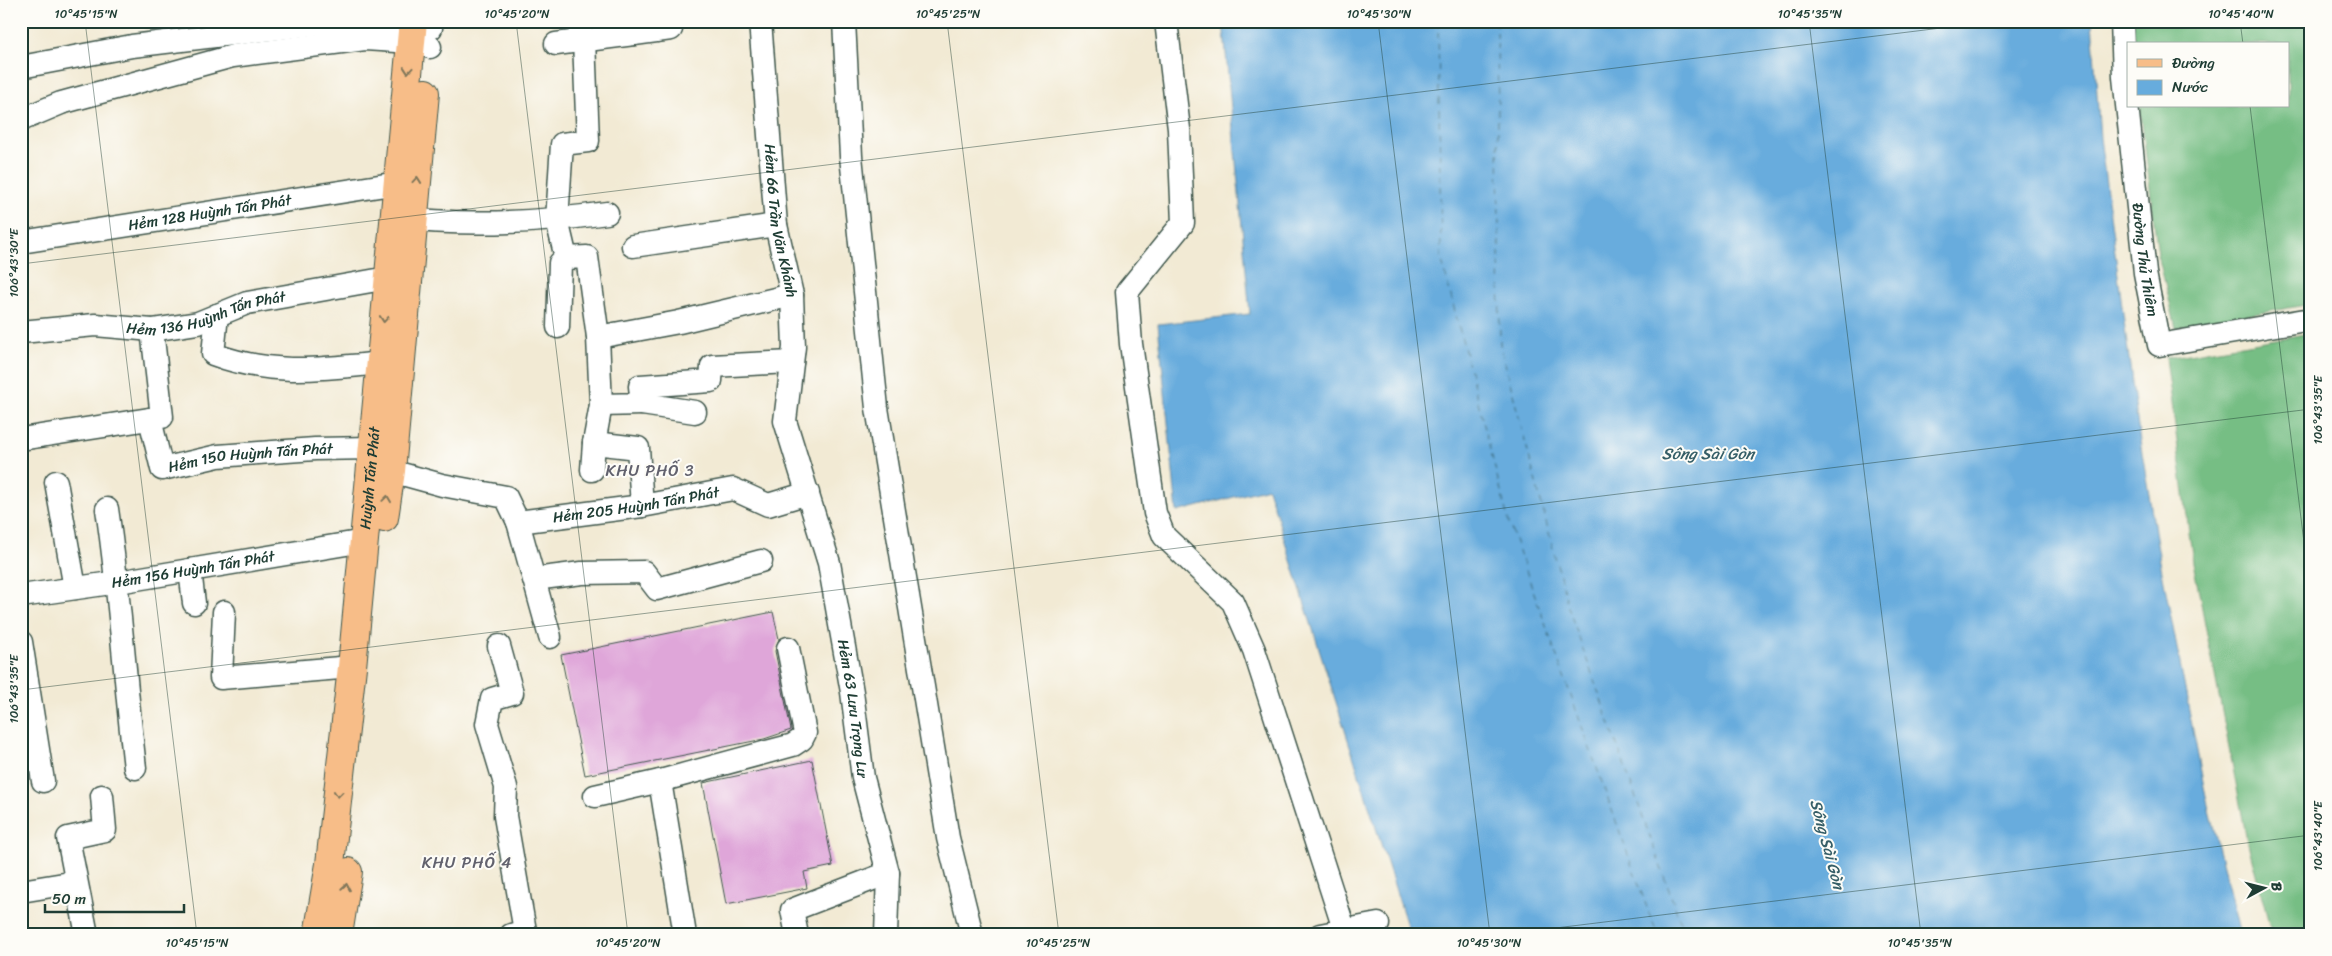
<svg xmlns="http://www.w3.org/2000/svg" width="2332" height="956" font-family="Sriracha,sans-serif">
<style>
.forest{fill:#76be84;stroke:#4a7e5c}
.water{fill:#67acdd;stroke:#437488}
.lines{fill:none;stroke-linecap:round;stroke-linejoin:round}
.ferry{stroke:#355e67;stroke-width:1;stroke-dasharray:6 5;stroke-linecap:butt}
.building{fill:#dfa6d9}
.minor-casing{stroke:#3f574c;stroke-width:25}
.major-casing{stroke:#3f574c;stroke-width:30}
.minor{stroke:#fff;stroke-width:22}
.major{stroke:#f7bd88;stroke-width:28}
.oneway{stroke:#80775a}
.ticks{fill:none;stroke:#1f3d34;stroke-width:1;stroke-opacity:0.45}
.labels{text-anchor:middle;stroke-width:4;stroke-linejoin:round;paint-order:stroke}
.street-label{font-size:15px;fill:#1f3d34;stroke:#fdfcf7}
.water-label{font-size:16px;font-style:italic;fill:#355e67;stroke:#fdfcf7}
.neighbourhood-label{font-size:16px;letter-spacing:1px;fill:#62626e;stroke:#fdfcf7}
.neatline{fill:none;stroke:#1f3d34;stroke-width:2}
.ticks-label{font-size:12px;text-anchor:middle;fill:#1f3d34}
</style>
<rect width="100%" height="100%" fill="#fdfcf7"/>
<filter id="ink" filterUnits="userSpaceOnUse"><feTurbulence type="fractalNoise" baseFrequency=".02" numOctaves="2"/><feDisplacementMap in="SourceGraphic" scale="10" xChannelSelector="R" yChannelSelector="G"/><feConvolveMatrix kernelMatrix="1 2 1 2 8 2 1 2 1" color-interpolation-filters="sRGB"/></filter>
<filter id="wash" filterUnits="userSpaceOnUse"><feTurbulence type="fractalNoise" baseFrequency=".0096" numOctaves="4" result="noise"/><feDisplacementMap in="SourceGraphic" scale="20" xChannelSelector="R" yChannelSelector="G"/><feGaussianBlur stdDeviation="1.12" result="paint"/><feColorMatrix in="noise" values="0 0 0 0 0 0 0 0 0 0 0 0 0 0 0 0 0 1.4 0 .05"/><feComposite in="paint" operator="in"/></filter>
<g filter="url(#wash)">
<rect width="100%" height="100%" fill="#f2ead4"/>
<path class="forest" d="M2133 21H2311V304L2176 328 2158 255 2140 106H2288V44H2135Z
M2311 333V935H2272L2247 840 2193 562 2166 358Z"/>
<path class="water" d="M1223 21H2092L2100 138 2139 435 2160 561 2206 797 2240 935H1410L1268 488 1177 512 1158 324 1250 314Z"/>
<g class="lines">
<path class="ferry" d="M1438 21 1441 257 1509 523 1651 919 1659 935
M1497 21 1500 344 1569 610 1685 935"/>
</g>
<g id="blocks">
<path class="building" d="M773 612 779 639 775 651 791 730 764 739 585 775 561 655Z
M812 760 833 866 804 872 807 888 726 904 703 783Z"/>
</g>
</g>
<g filter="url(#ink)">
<use href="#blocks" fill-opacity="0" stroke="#3f574c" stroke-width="1"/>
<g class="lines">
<g class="minor-casing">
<g id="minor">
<path id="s1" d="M760 21 776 225 792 295 794 347 785 421 829 563 852 692 863 778 888 873 792 910 797 935"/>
<path d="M844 21 851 156 877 408 948 838 972 935"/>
<path d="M1166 21 1179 129 1183 223 1127 292 1131 344 1155 513 1164 536 1233 602 1254 650 1346 935"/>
<path id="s2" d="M2122 21 2124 77 2145 273 2159 345 2311 319"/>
<path d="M634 34 671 29"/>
<path d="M556 44 634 34 632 21"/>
<path d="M21 67 132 46 339 21 413 25 431 28"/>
<path d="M23 119 61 103 233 56 365 39 411 42 430 47"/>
<path d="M396 218C467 226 537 223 607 213"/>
<path id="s3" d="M21 242 398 183"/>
<path d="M633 246 776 225"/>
<path d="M566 258 557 220 562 144 588 141 584 40 577 21"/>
<path d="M566 258 587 257 598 337 601 405 594 443 592 470"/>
<path d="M217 315 213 354C271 376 321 369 380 363"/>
<path d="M558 327 560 263 566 258"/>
<path id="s4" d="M21 332 95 325 152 330 198 323 247 303 388 278"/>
<path d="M598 337 679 322 792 295"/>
<path d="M642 404 695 412"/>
<path d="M601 405 642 404 640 386 711 381 712 366 792 362"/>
<path id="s5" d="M150 419 162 469 218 456 315 449 373 448"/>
<path d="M21 439 162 417 152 330"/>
<path d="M594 443 638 448 642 506"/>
<path id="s6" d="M391 471 442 485 506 497 518 522 642 506 733 489 768 505 808 493"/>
<path d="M56 482 75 588"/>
<path d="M107 509C120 595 125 682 135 768"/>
<path d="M518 522 550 637"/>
<path d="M190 570 194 603"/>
<path d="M534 579 582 573 644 572 657 589 761 561"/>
<path id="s7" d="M21 596 118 582 364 541"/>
<path d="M224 612 221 678 352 667"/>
<path d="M21 642 43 781"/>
<path d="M499 646 512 693 492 699 487 724 506 787 505 816 525 931 511 935"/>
<path d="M660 781 685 935"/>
<path d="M595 796 660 781 793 745 802 739 805 733 788 648"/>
<path d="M21 891 76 882"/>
<path d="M87 935 68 838 105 830 102 796"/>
<path d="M886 935 888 873"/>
<path d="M1320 935 1378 924"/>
</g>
</g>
<g class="major-casing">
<g id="major">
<path d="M384 518 391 471 425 93"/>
<path id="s8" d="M318 935 330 864 352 667 413 21"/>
<path d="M338 935 348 872"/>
</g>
</g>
<use href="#minor" class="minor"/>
<use href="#major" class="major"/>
</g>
<defs><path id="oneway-chevron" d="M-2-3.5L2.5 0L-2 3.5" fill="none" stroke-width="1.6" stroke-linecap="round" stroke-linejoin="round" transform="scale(1.25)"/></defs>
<g class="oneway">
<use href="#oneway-chevron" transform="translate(408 70) rotate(95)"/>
<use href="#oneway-chevron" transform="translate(417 180) rotate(-85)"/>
<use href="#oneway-chevron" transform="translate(384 319) rotate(95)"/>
<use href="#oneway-chevron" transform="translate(387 499) rotate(-82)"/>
<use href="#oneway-chevron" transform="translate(338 794) rotate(96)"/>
<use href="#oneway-chevron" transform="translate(346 887) rotate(-81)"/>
</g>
</g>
<path class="ticks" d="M85 21 197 935M516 21 628 935M947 21 1059 935M1378 21 1490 935M1809 21 1921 935M2240 21 2243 44M2250 106 2311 599M21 264 1998 21M21 690 2311 409M1499 935 2311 835"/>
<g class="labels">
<g class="street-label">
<text dy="5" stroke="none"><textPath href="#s3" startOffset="191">Hẻm 128 Huỳnh Tấn Phát</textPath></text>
<text dy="5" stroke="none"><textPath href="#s1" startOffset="201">Hẻm 66 Trần Văn Khánh</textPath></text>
<text dy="5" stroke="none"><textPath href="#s2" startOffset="240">Đường Thủ Thiêm</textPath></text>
<text dy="5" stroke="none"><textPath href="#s4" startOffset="188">Hẻm 136 Huỳnh Tấn Phát</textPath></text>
<text dy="5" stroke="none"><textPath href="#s5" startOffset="141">Hẻm 150 Huỳnh Tấn Phát</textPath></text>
<text dy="5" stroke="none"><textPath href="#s8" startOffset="460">Huỳnh Tấn Phát</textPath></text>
<text dy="5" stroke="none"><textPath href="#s6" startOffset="265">Hẻm 205 Huỳnh Tấn Phát</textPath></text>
<text dy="5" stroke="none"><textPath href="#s7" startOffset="174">Hẻm 156 Huỳnh Tấn Phát</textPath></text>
<text dy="5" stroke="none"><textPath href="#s1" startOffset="699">Hẻm 63 Lưu Trọng Lư</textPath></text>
</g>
<g class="water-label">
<text x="1708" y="459">Sông Sài Gòn</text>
<text transform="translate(1828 844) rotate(75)" y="6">Sông Sài Gòn</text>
</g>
<g class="neighbourhood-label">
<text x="650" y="476">KHU PHỐ 3</text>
<text x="467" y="868">KHU PHỐ 4</text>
</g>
</g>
<rect width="2332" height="956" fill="none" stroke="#fdfcf7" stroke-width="55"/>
<rect x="2127" y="42" width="162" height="65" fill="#fdfcf7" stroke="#a4b0a9"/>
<rect x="2137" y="59" width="25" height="8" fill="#f7bd88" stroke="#a4b0a9"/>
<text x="2172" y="68" font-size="15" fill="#1f3d34">Đường</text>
<rect x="2137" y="80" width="25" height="15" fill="#67acdd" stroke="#a4b0a9"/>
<text x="2172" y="92" font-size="15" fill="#1f3d34">Nước</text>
<g transform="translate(2264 888) rotate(83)" stroke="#fdfcf7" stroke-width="4" paint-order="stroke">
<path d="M0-4L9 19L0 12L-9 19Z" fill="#1f3d34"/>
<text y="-8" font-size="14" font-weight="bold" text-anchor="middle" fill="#1f3d34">B</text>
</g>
<path d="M45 904v8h139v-8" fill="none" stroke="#1f3d34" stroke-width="2.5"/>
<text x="52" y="904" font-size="15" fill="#1f3d34" stroke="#fdfcf7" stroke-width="4" paint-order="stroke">50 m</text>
<rect x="28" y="28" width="2276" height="900" class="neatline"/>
<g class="ticks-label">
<text x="86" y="18">10°45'15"N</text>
<text x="517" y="18">10°45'20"N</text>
<text x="948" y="18">10°45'25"N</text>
<text x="1379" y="18">10°45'30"N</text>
<text x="1810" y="18">10°45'35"N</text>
<text x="2241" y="18">10°45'40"N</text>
<text transform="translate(14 263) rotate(-90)" y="4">106°43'30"E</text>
<text transform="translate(2318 410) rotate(-90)" y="4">106°43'35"E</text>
<text transform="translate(14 689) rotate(-90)" y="4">106°43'35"E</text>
<text transform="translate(2318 836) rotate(-90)" y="4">106°43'40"E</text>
<text x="197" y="947">10°45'15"N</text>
<text x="628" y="947">10°45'20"N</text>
<text x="1058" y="947">10°45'25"N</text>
<text x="1489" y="947">10°45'30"N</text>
<text x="1920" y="947">10°45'35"N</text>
</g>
</svg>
